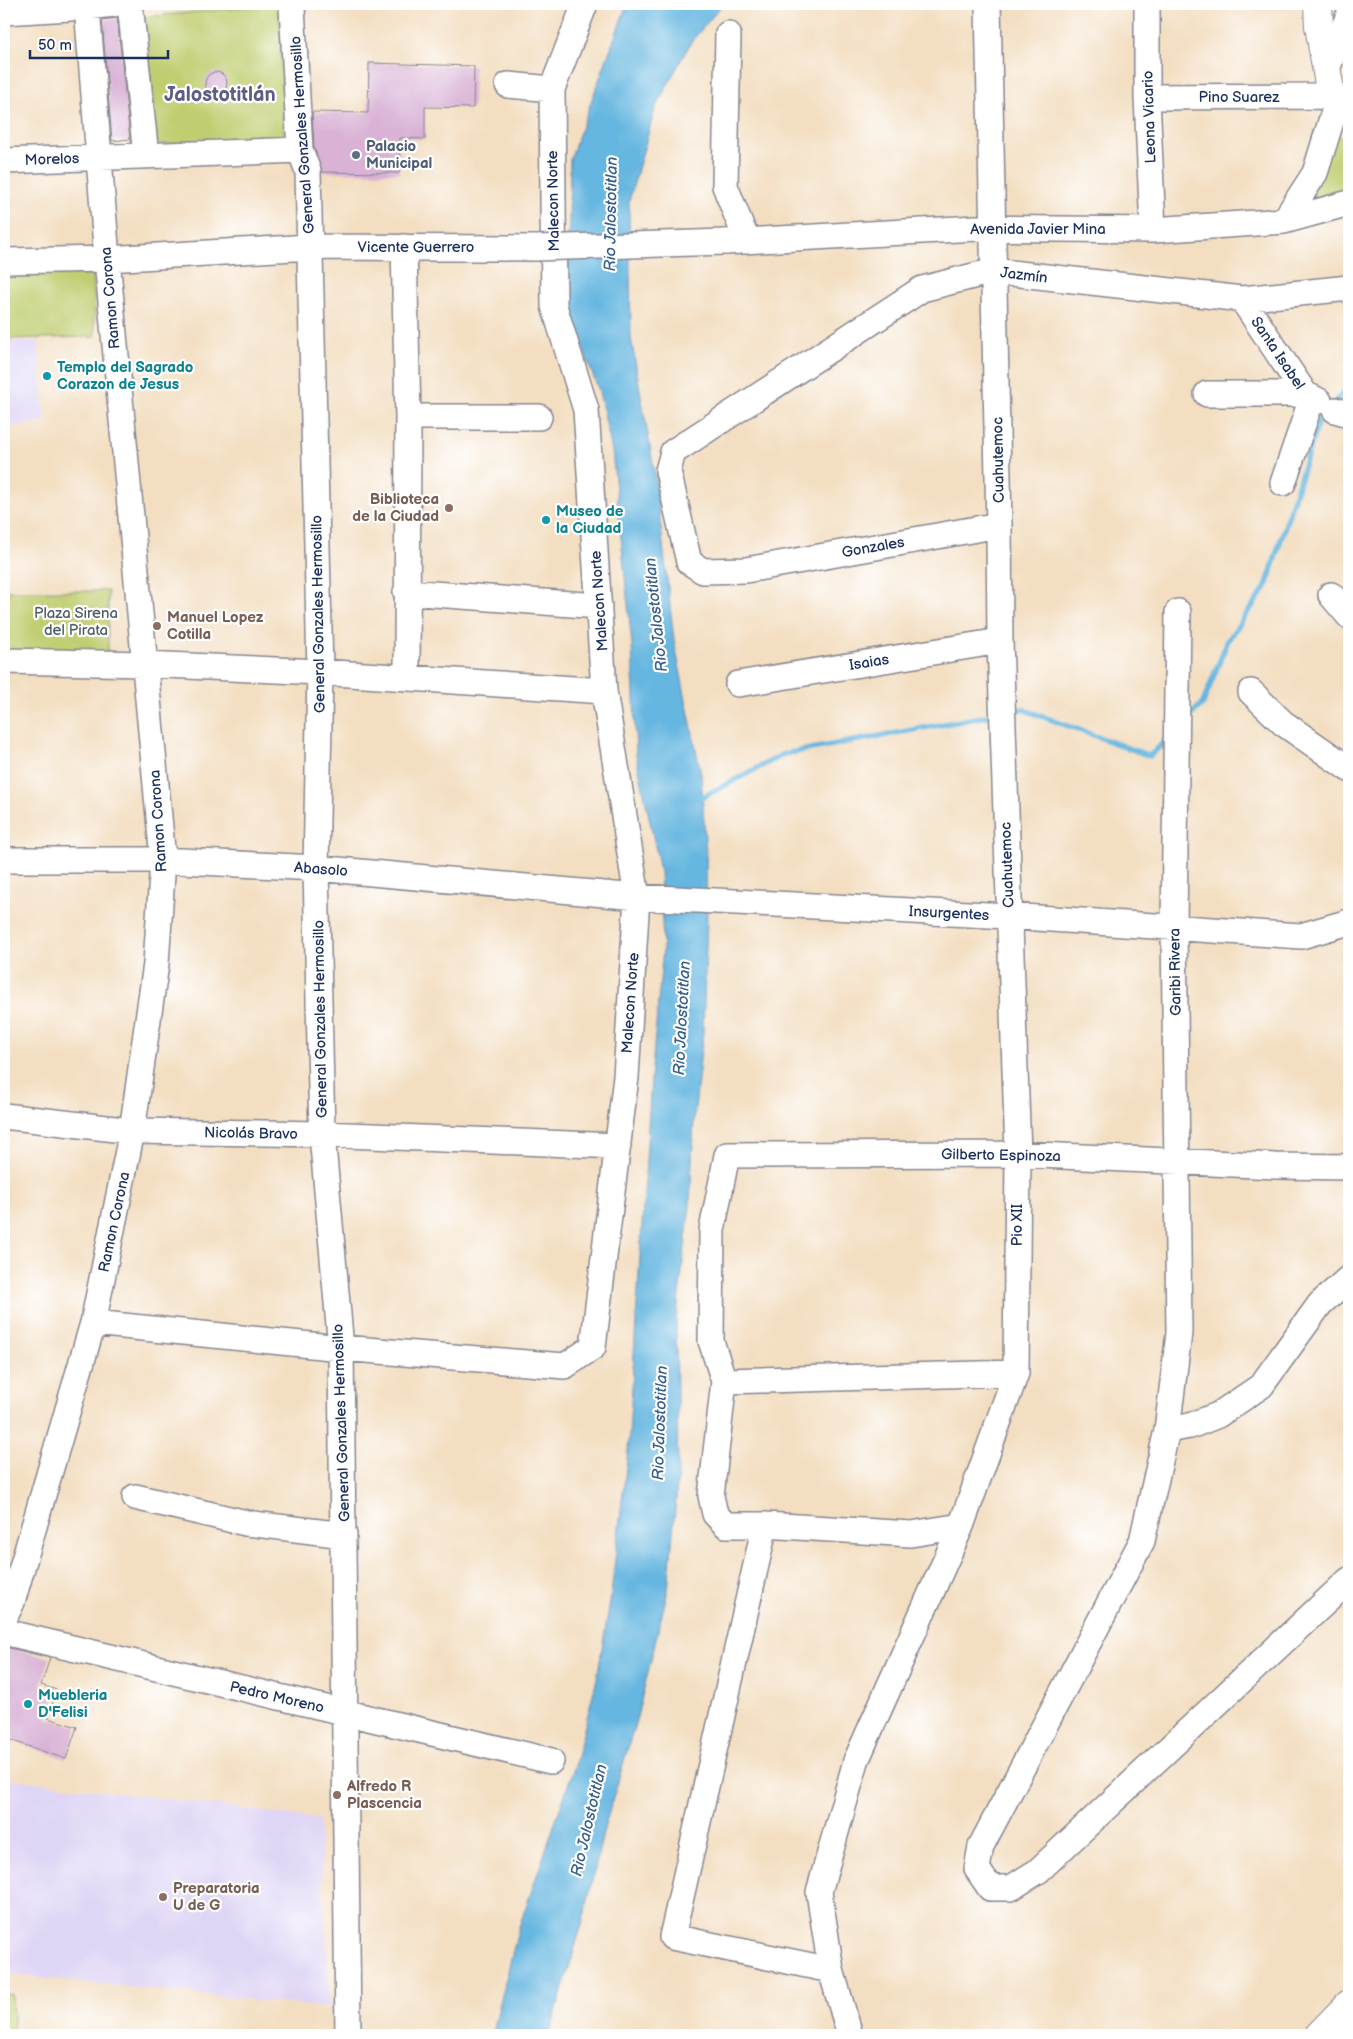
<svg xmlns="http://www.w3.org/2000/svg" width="1353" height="2039" font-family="'Balsamiq Sans',sans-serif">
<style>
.built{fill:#dfd5f5}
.green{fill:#c0cd6f;stroke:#6e7e66}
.water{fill:#65b6e0;stroke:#40729f}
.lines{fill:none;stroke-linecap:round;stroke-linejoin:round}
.stream{stroke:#65b6e0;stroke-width:5.5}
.building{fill:#d9b2d6}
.minor-casing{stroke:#878690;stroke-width:28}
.major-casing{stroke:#878690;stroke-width:30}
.minor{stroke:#fff;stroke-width:25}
.major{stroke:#fff;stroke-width:28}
.minor-bridge-casing{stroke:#878690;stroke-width:28;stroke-linecap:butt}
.minor-bridge{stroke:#fff;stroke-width:25}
.service-dot{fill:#5c6f8a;stroke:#fff;stroke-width:2}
.culture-dot{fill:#0f9aa8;stroke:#fff;stroke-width:2}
.education-dot{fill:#8d6e63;stroke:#fff;stroke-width:2}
.labels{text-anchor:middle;stroke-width:4.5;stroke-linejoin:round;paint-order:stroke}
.street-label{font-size:15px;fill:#1b2f5e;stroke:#fff}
.service-label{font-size:15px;font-weight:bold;fill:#4e5e75;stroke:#fff;text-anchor:start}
.culture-label{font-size:15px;font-weight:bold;fill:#0d838f;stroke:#fff;text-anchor:start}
.education-label{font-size:15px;font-weight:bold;fill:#785e54;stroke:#fff;text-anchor:start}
.park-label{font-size:15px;fill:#4d5e63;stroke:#fff}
.water-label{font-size:16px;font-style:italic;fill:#355e8c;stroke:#fff}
.district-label{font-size:20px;font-weight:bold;fill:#5e5d88;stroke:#fff}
</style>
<rect width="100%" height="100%" fill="#fff"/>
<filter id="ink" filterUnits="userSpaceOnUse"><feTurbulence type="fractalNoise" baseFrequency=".02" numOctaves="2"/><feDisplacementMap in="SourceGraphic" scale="10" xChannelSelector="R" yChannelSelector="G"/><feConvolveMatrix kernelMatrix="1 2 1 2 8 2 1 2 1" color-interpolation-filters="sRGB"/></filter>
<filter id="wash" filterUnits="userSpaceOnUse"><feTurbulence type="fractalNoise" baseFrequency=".0096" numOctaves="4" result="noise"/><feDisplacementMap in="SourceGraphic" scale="20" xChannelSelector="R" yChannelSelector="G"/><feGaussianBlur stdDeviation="1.12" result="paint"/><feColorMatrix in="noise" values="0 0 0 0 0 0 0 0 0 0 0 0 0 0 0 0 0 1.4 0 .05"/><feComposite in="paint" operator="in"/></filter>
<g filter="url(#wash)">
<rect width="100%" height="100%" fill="#f3dec1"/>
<path class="built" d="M38 341 45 421 4 428V342Z
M4 1778 319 1819 330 2008 4 1974Z"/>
<path class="green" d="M279 4 284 139 157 144 145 17Z
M1333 132 1349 143V191L1312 200Z
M93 266 95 337 4 339V268Z
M4 591H108V654L4 652Z
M12 1994 14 2035H4V1995Z"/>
<path class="water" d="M627 4H723L691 42 656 106 629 201 631 338 655 475 674 640 701 774 706 854 707 919 703 1031 694 1119 690 1206 676 1320 678 1475 668 1590 637 1717 604 1829 584 1917 549 2035H492L519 1927 575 1765 597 1678 610 1602 628 1451 651 1079 663 948 660 870 636 755 632 644 612 451 599 391 571 317 566 261 569 222 570 159Z"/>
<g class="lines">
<path class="stream" d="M1334 403 1349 387
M1009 711 1022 709 1150 756 1169 737
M1184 722 1203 703 1228 640 1266 587 1319 418 1327 410
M697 800 784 754 998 714"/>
</g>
<g id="blocks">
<path class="building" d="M117 18 130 139 112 141 102 20Z
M369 63 474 66 473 108 425 107V139L400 138 399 173 322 172 314 147 312 112 368 113Z
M205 83a11 11 0 1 1 22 0a11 11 0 1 1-22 0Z
M5 1647 50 1658 41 1685 57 1690 48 1718 77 1727 66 1759 4 1738Z"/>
</g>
</g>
<g filter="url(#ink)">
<use href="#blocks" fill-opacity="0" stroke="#878690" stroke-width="1"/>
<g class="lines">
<g class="minor-casing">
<path id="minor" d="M130 4 146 156
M294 4 292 7 300 150 308 171 320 672 316 868 322 1134 341 1348 348 2035
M1147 4V97L1153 230
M4 12 87 7 114 4
M728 34 725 186 747 241
M1326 71 1349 15
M508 85 552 89
M1147 97 1331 96
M4 161 300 150
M1284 221 1315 173 1337 102
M725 242 976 228 1153 230 1284 221 1349 203
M404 247 408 417 407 678
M4 261 107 259 310 247 536 248
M1242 299 1305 394 1319 401
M1207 394H1305
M1335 410 1349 414
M408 417H539
M1283 483 1312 398
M999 525 746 570 703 571 689 562 668 471 673 452 922 289 993 271 1242 299 1349 288
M406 592 599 606
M1331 595 1349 616
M1178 612 1174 927 1179 1333 1167 1430 1190 1426 1218 1415 1261 1386 1320 1304 1349 1278
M4 661 144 664 320 672 604 691
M738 684 1000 641
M1251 692 1283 723 1349 769
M4 860H163L316 868 637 897 1008 916 1301 936 1349 922
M4 1116 132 1131 322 1134 618 1146
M93 1323 341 1348 565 1366 593 1347 626 1077 637 897 604 691 586 410 554 306 552 89 585 4
M724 1381 1016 1373
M1167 1430 1142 1541 981 1846 977 1869 990 1888H1011L1038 1871 1349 1580
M135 1497 246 1523 344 1535
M765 1525H726L715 1514 711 1496 724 1381 711 1341 712 1230 727 1155 1018 1154 1276 1166 1349 1167
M961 1526 1016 1373 1018 1154 1000 641 999 525 988 4
M4 1619 12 1602 93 1323 132 1131 156 964 163 860 107 259 87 7
M4 1632 551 1761
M831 1970 672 1937 765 1525 911 1534 961 1526 856 1761 819 1892 831 1970 850 2035"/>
</g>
<g class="major-casing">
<path id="major" d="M1318 4 1319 26 1331 96 1349 112
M1319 2035 1349 2004"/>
</g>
<use href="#minor" class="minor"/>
<use href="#major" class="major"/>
<g class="minor-bridge-casing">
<path id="minor-bridge" d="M536 248 725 242"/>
</g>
<use href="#minor-bridge" class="minor-bridge"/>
</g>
</g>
<circle class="service-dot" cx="356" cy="155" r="5"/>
<g class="culture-dot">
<circle cx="47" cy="376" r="5"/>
<circle cx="546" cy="520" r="5"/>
<circle cx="28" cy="1704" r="5"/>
</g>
<g class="education-dot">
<circle cx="449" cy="508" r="5"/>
<circle cx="157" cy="626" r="5"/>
<circle cx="337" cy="1795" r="5"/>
<circle cx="163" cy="1897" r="5"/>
</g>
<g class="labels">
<g class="street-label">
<text x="1239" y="102">Pino Suarez</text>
<text transform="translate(1149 117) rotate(-92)" y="5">Leona Vicario</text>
<text transform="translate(302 135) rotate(-94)" y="5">General Gonzales Hermosillo</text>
<text transform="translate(52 159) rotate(-2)" y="5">Morelos</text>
<text transform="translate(553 201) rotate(-91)" y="5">Malecon Norte</text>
<text x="1038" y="234">Avenida Javier Mina</text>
<text x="416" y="252">Vicente Guerrero</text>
<text transform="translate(1024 275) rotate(7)" y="5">Jazmín</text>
<text transform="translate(110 298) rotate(-95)" y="5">Ramon Corona</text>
<text transform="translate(1278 353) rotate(56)" y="5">Santa Isabel</text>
<text transform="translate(998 460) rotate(-91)" y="5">Cuahutemoc</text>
<text transform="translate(873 547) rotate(-10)" y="5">Gonzales</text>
<text transform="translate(599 601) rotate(-94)" y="5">Malecon Norte</text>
<text transform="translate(318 614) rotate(-91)" y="5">General Gonzales Hermosillo</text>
<text transform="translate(869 662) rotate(-9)" y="5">Isaias</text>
<text transform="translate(158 821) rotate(-94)" y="5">Ramon Corona</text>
<text transform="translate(1007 865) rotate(-92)" y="5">Cuahutemoc</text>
<text transform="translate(321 869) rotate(4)" y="5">Abasolo</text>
<text transform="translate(949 913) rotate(3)" y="5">Insurgentes</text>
<text transform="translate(1175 972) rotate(-91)" y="5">Garibi Rivera</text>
<text transform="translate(630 1003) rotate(-86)" y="5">Malecon Norte</text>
<text transform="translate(320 1019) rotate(-91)" y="5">General Gonzales Hermosillo</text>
<text transform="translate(251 1133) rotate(1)" y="5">Nicolás Bravo</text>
<text transform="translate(1001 1155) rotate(1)" y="5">Gilberto Espinoza</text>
<text transform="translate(114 1222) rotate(-78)" y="5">Ramon Corona</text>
<text transform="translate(1017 1225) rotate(-90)" y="5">Pio XII</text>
<text transform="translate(341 1423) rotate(-92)" y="5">General Gonzales Hermosillo</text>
<text transform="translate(277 1697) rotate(13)" y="5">Pedro Moreno</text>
</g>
<g class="service-label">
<text x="366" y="151">Palacio<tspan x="366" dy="17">Municipal</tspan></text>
</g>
<g class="culture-label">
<text x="57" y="372">Templo del Sagrado<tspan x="57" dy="17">Corazon de Jesus</tspan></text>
<text x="556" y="516">Museo de<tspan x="556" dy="17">la Ciudad</tspan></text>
<text x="38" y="1700">Muebleria<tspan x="38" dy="17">D'Felisi</tspan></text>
</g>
<g class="education-label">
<text x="439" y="504" text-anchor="end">Biblioteca<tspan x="439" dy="17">de la Ciudad</tspan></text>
<text x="167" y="622">Manuel Lopez<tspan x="167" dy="17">Cotilla</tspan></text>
<text x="347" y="1791">Alfredo R<tspan x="347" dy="17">Plascencia</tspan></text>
<text x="173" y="1893">Preparatoria<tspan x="173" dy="17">U de G</tspan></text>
</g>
<g class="park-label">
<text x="76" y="618">Plaza Sirena<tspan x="76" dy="17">del Pirata</tspan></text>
</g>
<g class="water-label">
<text transform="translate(610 214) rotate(-89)" y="6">Rio Jalostotitlan</text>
<text transform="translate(655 615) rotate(-96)" y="6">Rio Jalostotitlan</text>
<text transform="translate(681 1018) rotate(-87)" y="6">Rio Jalostotitlan</text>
<text transform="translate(659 1423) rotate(-88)" y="6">Rio Jalostotitlan</text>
<text transform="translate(588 1820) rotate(-77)" y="6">Rio Jalostotitlan</text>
</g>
<g class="district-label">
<text x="220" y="101">Jalostotitlán</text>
</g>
</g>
<rect width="1353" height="2039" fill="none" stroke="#fff" stroke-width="20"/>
<path d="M30 50v8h138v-8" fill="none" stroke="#1b2f5e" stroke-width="2.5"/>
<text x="38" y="50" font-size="15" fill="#1b2f5e" stroke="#ffffff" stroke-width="4" paint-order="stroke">50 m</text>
</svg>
